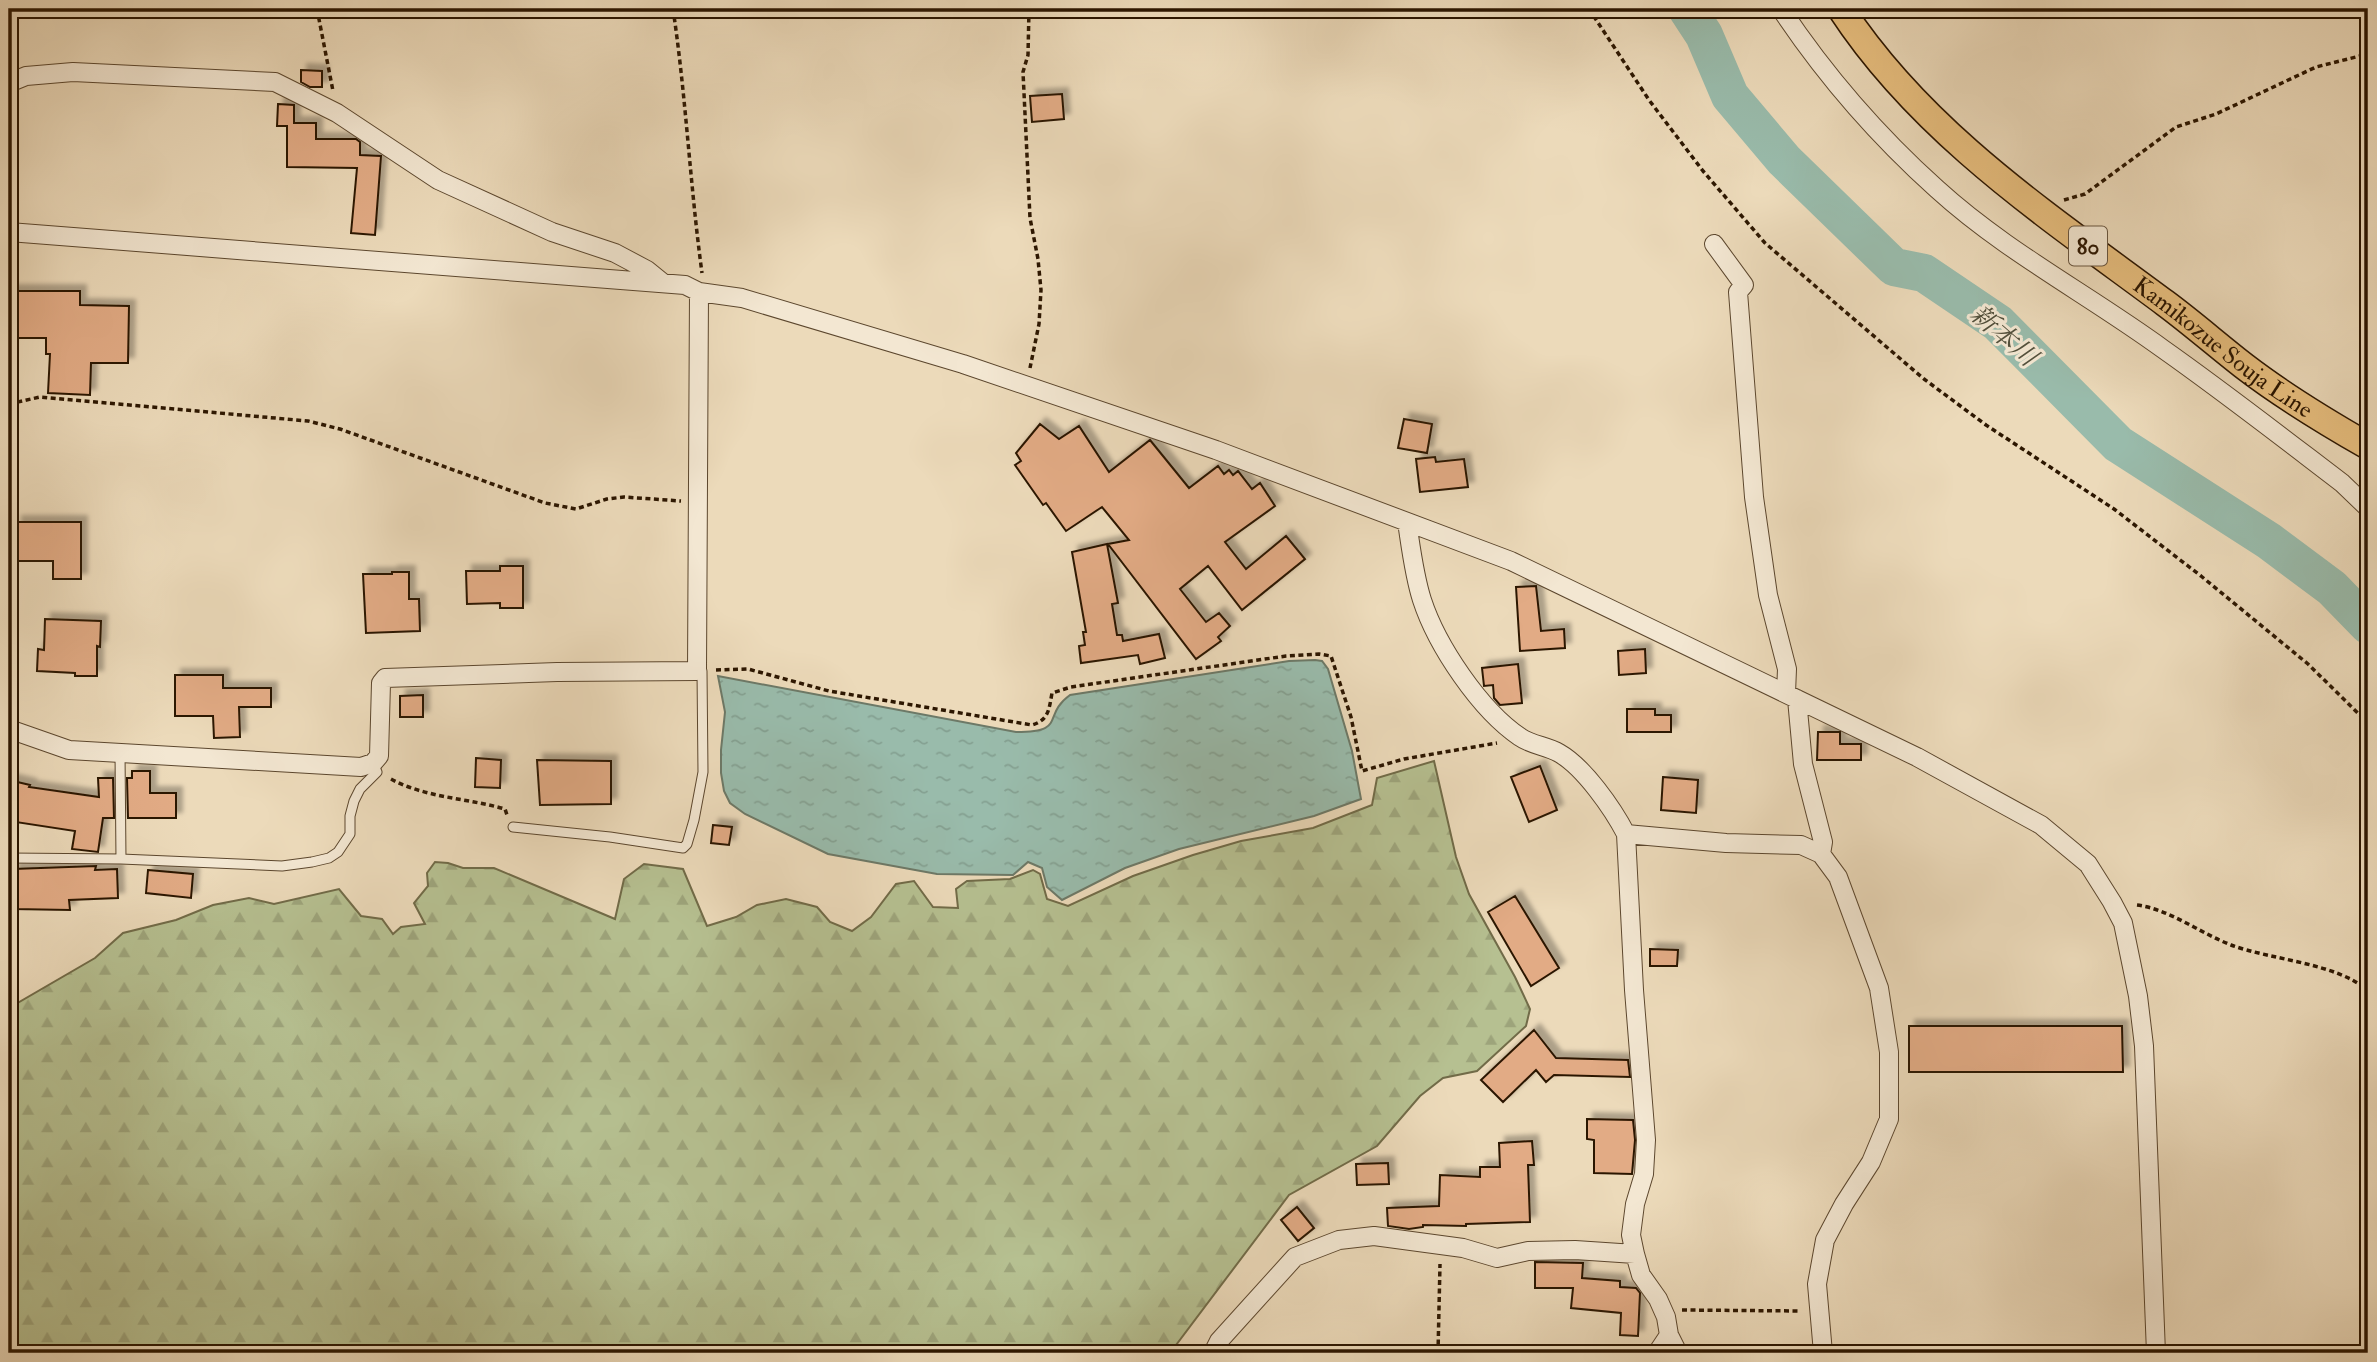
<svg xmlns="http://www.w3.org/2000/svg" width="2377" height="1362" font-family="'IM FELL Double Pica','Noto Serif JP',serif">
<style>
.forest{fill:url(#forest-firs);stroke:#716b48;stroke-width:2}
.water{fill:url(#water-ripples);stroke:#6d7967;stroke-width:2}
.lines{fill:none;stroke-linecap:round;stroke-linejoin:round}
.river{stroke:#99bbab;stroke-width:38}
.building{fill:#e2ab85;stroke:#2c1600;stroke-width:2;filter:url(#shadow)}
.lane-casing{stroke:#5c472e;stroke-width:11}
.street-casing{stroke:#5c472e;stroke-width:20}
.primary-casing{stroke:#2c1600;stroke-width:29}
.path{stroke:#2c1600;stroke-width:3.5;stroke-dasharray:5 3.5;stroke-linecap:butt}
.lane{stroke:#f3e7d2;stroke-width:9}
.street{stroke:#f3e7d2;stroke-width:18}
.primary{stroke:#e6bd7d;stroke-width:26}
.labels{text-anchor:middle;stroke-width:6;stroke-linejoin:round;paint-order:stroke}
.shield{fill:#f3e7d2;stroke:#68553f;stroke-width:2}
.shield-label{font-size:23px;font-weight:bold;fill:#2c1600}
.street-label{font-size:24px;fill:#2c1600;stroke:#f3e7d2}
.water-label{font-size:26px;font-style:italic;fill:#52503c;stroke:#f3e7d2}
</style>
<defs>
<pattern id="forest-firs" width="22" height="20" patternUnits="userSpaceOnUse" patternTransform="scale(1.75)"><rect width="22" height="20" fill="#b6c091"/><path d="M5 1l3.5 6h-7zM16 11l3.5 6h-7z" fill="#9da47b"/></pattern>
<pattern id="water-ripples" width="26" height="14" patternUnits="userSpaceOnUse" patternTransform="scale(1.75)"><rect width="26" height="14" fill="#99bbab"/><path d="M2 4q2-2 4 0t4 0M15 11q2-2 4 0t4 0" fill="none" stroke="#84a091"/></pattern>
<filter id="shadow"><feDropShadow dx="6" dy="-6" stdDeviation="2" flood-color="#0004"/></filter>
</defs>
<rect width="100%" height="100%" fill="#ecdaba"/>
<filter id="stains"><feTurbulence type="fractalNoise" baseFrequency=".00286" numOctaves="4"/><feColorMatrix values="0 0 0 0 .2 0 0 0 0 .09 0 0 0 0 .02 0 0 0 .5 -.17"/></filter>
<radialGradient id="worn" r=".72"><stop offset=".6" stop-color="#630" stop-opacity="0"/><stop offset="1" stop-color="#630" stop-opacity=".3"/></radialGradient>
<path class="forest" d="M1434 761 1456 857 1469 894 1515 977 1530 1009 1526 1026 1477 1071 1443 1078 1420 1096 1377 1146 1289 1195 1170 1353H9V1005H14L95 958 123 933 176 920 213 905 249 898 274 904 339 889 361 916 382 919 393 934 401 927 425 924 414 903 428 886 427 873 435 862 448 863 463 868H494L615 919 624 879 644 864 683 869 707 926 736 917 757 905 786 899 817 907 830 922 852 931 871 917 896 884 914 881 933 907 958 908 956 889 967 881 1010 879 1033 870 1040 874 1047 899 1068 906 1133 876 1193 855 1241 841 1313 828 1372 805 1377 778Z"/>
<path class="water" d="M1315 660 1322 661 1328 669 1352 751 1361 799 1314 816 1179 849 1125 868 1062 900 1047 887 1042 868 1028 862 1013 875 937 874 828 854 745 814 730 803 724 791 721 773V750L725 712 718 676 1016 732C1068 732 1041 716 1070 695L1289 661Z"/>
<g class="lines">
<path class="river" d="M1687 9 1704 35 1730 96 1784 160 1894 267 1924 273 1998 323 2118 444 2269 541 2332 588 2368 625"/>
</g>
<path class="building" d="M301 70 322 71V87H310L301 82Z
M1062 94 1064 119 1032 122 1030 96Z
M278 104 294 105V123H316V139H356L360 142V155L381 156 375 235 351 233 357 168 287 167V126H277Z
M9 291H80V305L129 306 128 363H91L90 395 48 393 50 354H46V338H9Z
M1404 419 1432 424 1427 453 1398 448Z
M1040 424 1059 439 1079 426 1109 472 1150 440 1189 488 1218 466 1224 474 1229 470 1233 475 1238 471 1252 489 1260 483 1275 506 1225 542 1246 569 1286 536 1305 559 1242 610 1208 566 1180 589 1206 622 1219 613 1230 626 1218 637 1221 641 1196 659 1108 544 1129 540 1102 507 1066 531 1046 503 1043 505 1015 465 1021 461 1016 453Z
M1435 457 1436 462 1464 459 1468 487 1420 492 1416 459Z
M16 522H81V579H53V561H16Z
M1107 544 1118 603 1112 604 1117 635H1122L1123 641 1159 634 1165 658 1140 664 1138 655 1081 663 1079 646 1085 645 1083 632H1086L1072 552Z
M500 566H523V608H500V603L467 604 466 571H500Z
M392 572H409V599H419L420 631 366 633 363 574H392Z
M1536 586 1541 631 1564 629 1565 648 1520 651 1516 587Z
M45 619 101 621 100 647 97 646V676H75V673L37 671 38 649 44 650Z
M1645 649 1646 673 1619 675 1618 651Z
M1518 664 1522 703 1500 705 1494 698 1493 685 1484 686 1482 668Z
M175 675H223V688H271V707H239L240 737 214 738 213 716H175Z
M423 695V717H400V696Z
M1627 709H1655V715H1671V732H1627Z
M1818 732H1840V744H1861V760H1817Z
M476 758 501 760 500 788 475 787Z
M537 760 611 761V804L540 805Z
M1540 766 1557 810 1529 822 1511 777Z
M132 771H150V793H176V818H128L127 778H132Z
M1663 777 1698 780 1696 813 1661 810Z
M98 778H113L114 818H103L98 852 72 849 75 831 9 821V780L30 785 29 787 99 797Z
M713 825 732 827 729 845 711 843Z
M96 866 95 870 117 869 118 898 69 900 70 910 13 909V869Z
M148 870 193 874 191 898 146 893Z
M1515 896 1559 968 1531 986 1488 912Z
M1650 949 1678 950 1677 966H1650Z
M1909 1026H2122L2123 1072H1909Z
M1534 1030 1556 1058 1628 1060 1630 1077 1554 1075 1546 1082 1536 1070 1503 1102 1481 1080Z
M1587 1119 1633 1120 1635 1140 1632 1174 1594 1173V1140L1587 1139Z
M1532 1141 1534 1165H1528L1530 1222 1466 1224V1226L1423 1225V1227L1409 1229 1388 1226 1387 1208 1439 1206 1440 1175 1480 1177V1167H1500L1499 1143Z
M1388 1163 1389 1184 1357 1185 1356 1164Z
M1297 1207 1314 1228 1298 1241 1281 1220Z
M1535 1262 1583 1263 1582 1278 1620 1281V1287L1636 1288 1640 1293 1638 1336 1620 1335 1621 1313 1571 1308 1573 1288H1535Z"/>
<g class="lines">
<g class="lane-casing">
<path id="lane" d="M120 753 121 859
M513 827 610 837 683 848 687 844 694 820 703 772 702 671
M9 858 121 859 282 866 312 862 329 858 338 852 350 834V816L354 801 360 789 377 772 373 763"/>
</g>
<g class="street-casing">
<path id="street" d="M1781 9C1825 75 1878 136 1937 189 2005 251 2089 295 2163 349 2224 392 2283 438 2342 483L2368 508
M9 83 26 76 73 72 275 82 337 113 438 180 552 232 615 253 647 270 663 283
M9 232 685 285 699 292 742 298 963 364 1216 450 1511 561 1917 757 2041 825 2088 864 2112 902 2123 923 2138 996 2144 1046 2156 1353
M1714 244 1744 285 1738 292 1754 497 1768 595 1787 669 1786 693
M1797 699 1803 764 1823 842 1821 854
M9 729 69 750 361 767 373 763 379 756 381 683 385 678 557 672 697 671 699 292
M1626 834 1726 843 1801 845 1821 854 1838 877 1879 988 1889 1052V1119L1871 1162 1844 1204 1825 1240 1817 1284 1823 1353
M1635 1254 1641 1275 1658 1299 1666 1317 1669 1335 1678 1353
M1213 1353 1219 1341 1295 1257 1339 1240 1374 1236 1463 1248 1497 1258 1528 1251 1575 1250 1635 1254 1631 1235 1635 1204 1644 1174 1646 1140 1634 990 1626 834C1613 809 1584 767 1559 753 1547 746 1531 745 1520 737 1480 710 1437 646 1422 600 1414 575 1411 548 1407 522
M1657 1353 1669 1335"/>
</g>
<g class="primary-casing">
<g id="primary">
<path id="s1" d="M1841 9C1922 133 2048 216 2165 303 2192 323 2217 345 2244 366 2283 396 2326 422 2368 446"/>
</g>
</g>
<path class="path" d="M317 9 333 91
M673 9C686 96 690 185 702 273
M1029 9 1028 55 1023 72 1030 218 1038 259 1041 290 1039 324 1030 368
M1589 9 1649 100 1703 171 1765 243 1924 379 1986 425 2114 509 2201 576 2308 664 2368 723
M2064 200 2085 194 2176 127 2216 114 2316 67 2368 54
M9 404 40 397 308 421 340 429 545 503 576 509 607 499 624 497 681 501
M716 670 748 669 829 691 1032 725C1049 720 1049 709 1052 693L1071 687 1286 656 1319 654 1331 656 1351 717 1362 771 1404 759 1497 743
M391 779C426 798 467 798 505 809L507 815
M2137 905C2169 909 2200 933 2231 945 2271 960 2338 963 2368 991
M1682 1310 1800 1311
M1438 1353 1440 1264"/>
<use href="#lane" class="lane"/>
<use href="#street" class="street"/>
<use href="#primary" class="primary"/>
</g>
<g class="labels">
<rect class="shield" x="2069" y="226.5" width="38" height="39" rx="5"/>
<g class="shield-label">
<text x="2088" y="254">80</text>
</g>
<g class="street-label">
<text dy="8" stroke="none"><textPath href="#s1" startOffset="513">Kamikozue Souja Line</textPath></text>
</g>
<g class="water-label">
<text transform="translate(2004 335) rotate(41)" y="9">新本川</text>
</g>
</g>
<rect width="2377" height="1362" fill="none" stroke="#ecdaba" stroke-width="35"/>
<rect x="10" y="10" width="2356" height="1341" fill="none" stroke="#2c1600" stroke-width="3.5"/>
<rect x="18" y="18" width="2342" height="1327" fill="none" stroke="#2c1600" stroke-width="2"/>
<rect width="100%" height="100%" filter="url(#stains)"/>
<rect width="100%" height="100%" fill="url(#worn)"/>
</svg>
